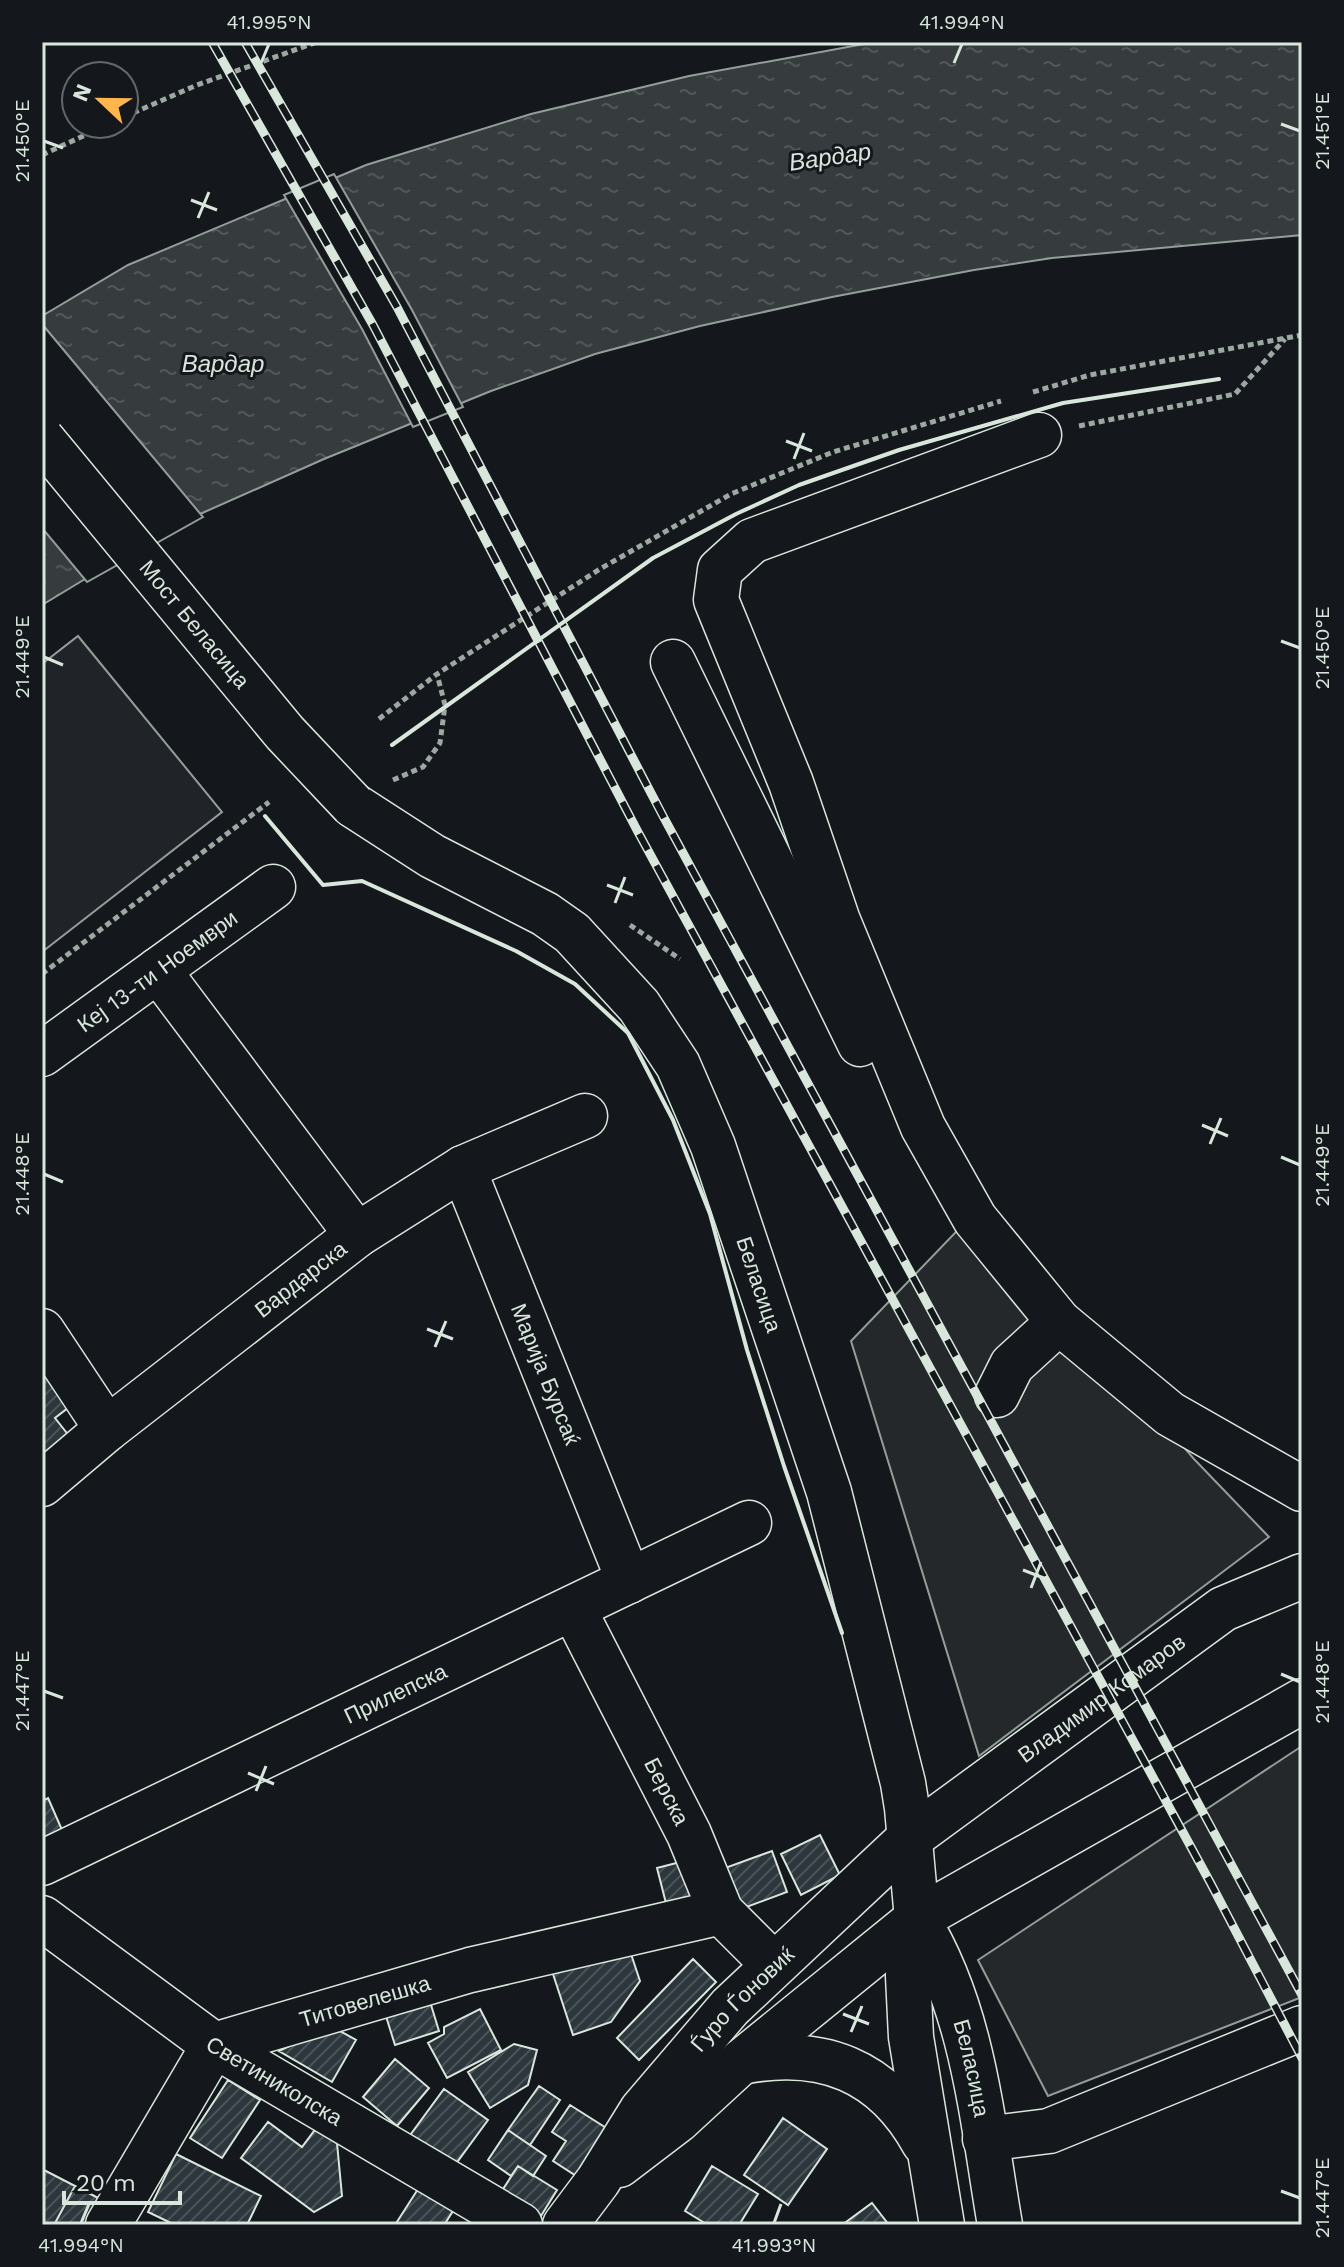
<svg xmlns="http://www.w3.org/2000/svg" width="1344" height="2267" font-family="'Work Sans',sans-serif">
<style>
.green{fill:#202428;stroke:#939e99;stroke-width:2}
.parking{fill:#24282b;stroke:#939e99;stroke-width:2}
.water{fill:url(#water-ripples);stroke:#939e99;stroke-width:2}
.pier{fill:#14181c;stroke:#939e99;stroke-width:2}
.building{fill:url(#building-hatch);stroke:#d8e6dc;stroke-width:2}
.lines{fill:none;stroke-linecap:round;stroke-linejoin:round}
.minor-casing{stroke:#d8e6dc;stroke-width:47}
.path{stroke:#9da8a2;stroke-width:5;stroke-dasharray:6 4;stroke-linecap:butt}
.minor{stroke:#14181c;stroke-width:44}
.rail-casing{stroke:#d8e6dc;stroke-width:9}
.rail{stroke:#14181c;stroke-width:6;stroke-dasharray:18;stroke-linecap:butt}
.minor-bridge-casing{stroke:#d8e6dc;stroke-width:47;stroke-linecap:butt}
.minor-bridge{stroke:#14181c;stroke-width:44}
.wall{stroke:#d8e6dc;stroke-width:4}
.ticks{fill:none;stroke:#d8e6dc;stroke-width:3}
.labels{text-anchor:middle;stroke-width:6;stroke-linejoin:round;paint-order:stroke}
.street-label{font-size:22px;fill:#d8e6dc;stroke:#14181c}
.water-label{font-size:24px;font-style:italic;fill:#d8e6dc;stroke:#14181c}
.neatline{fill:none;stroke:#d8e6dc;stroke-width:3}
.ticks-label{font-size:20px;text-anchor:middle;fill:#d8e6dc}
</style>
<defs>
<pattern id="water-ripples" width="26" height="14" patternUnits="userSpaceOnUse" patternTransform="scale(2)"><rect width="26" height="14" fill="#363b3e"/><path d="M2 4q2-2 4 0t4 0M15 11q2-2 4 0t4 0" fill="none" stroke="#525759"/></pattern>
<pattern id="building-hatch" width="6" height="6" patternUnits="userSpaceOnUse" patternTransform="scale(2)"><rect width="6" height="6" fill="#2c363c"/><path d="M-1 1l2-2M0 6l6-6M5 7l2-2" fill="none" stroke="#4a5358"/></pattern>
</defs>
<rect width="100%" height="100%" fill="#14181c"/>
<path class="green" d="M78 636 222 812 42 952V664Z"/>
<path class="parking" d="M979 1208 1194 1459 1269 1537 979 1756 851 1341Z
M1302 1746V1997L1048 2096 978 1960Z"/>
<path class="water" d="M875 42H1302V235L1052 258 974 270 832 297 700 326 595 354 491 391 324 459 200 514 133 550 42 605V316L128 265 366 165 531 114 689 76Z"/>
<path class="pier" d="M334 174 412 310 463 407 413 427 362 329 284 195Z
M42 324 203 517 87 582 42 528Z"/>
<path class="building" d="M42 1359 77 1401 55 1418 70 1437 45 1457 42 1453Z
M48 1798 66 1839 42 1850V1801Z
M820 1835 840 1875 801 1895 781 1854Z
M772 1851 787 1892 741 1909 725 1868Z
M692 1859 704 1905 669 1915 657 1868Z
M627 1942 640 1981 611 2022 573 2035 551 1968Z
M693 1959 716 1982 639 2060 617 2038Z
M428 1995 439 2031 395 2045 384 2010Z
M480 2009 501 2050 447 2078 428 2043 444 2034V2027Z
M331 2026 356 2040 332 2082 279 2051Z
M514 2044 537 2050 528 2085 490 2108 468 2072Z
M395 2059 429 2088 397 2126 363 2097Z
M228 2080 260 2100 222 2158 190 2138Z
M539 2086 560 2100 530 2145 508 2130Z
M444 2089 488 2120 452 2169 408 2138Z
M570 2105 611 2131 581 2179 553 2161 566 2141 552 2132Z
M783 2118 827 2149 788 2205 744 2175Z
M323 2119 335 2122 342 2196 314 2212 241 2158 268 2122 302 2147Z
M508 2130 546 2156 533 2176 518 2166 511 2176 488 2160Z
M176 2154 261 2196 247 2225H175L148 2212Z
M518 2166 557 2190 536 2224 496 2200Z
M712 2166 758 2194 739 2225H708L685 2211Z
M42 2169 75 2186 54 2225H42Z
M75 2186 104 2201 91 2225H54Z
M418 2189 453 2211 444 2225H395Z
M872 2203 889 2225H842Z"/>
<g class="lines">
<g class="minor-casing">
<g id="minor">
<path d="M1039 435 752 541 720 570 716 600 791 783 838 921 923 1127 975 1219 1059 1322 1170 1414 1302 1489"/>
<path d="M673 662 860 1044"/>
<path id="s1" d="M353 805 432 856 545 914 572 933 639 1006 678 1065 713 1146 829 1492 903 1783 907 1808 917 1919 909 1954 908 1976 911 2037 942 2225"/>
<path d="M158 970 357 1235"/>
<path id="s2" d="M42 1054 273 887"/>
<path id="s3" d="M463 1168 629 1581"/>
<path d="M42 1331 107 1429"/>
<path d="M997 1395 1012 1365 1059 1322"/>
<path id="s4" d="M42 1484 107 1429 357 1235 463 1168 585 1116"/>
<path id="s5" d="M573 1608 689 1834 721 1912 773 1964"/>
<path id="s6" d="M42 1863 749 1523"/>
<path id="s7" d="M42 1918 214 2045 520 2225"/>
<path id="s8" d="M917 1919C974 2011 982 2121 1000 2225"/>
<path d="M741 2062C822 2046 884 2070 924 2143"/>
<path d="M985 2139 1049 2131 1302 2028"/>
<path d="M619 2165 678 2120 741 2062 917 1919 1302 1701"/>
<path id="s9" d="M108 2225 214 2045 470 1970 721 1912"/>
<path id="s10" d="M565 2225 598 2181 642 2110 730 2007 910 1838 1223 1609 1302 1576"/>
</g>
</g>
<path class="path" d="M124 117 197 85 317 42
M42 155 109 124
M1033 392 1090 375 1302 335
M1079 426 1235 394 1285 339
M379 719 437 674 600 569 731 494 833 452 1001 401
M393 780 423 767 440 743 445 705 437 674
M630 925 680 959
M42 974 269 802"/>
<use href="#minor" class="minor"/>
<g class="rail-casing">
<path id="rail" d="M212 42 373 325 638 832 1210 1882 1302 2058
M245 42 397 307 663 816 1302 1995"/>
</g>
<use href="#rail" class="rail"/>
<g class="minor-bridge-casing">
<g id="minor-bridge">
<path id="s11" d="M42 439 285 733 353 805"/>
</g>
</g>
<use href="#minor-bridge" class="minor-bridge"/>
<path class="wall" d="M392 745 653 558 736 514 799 485 899 450 1063 403 1219 379
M265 816 323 885 362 881 516 951 575 984 628 1033 673 1120 710 1214 747 1350 784 1466 842 1633"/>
</g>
<path class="ticks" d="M261 63 269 44M954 63 962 44M1281 124 1300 131M44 141 63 148M191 200 217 210M198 218 209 192M786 441 812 451M794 459 804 433M1281 641 1300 648M44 657 63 665M607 885 633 895M615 903 625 877M1202 1125 1228 1136M1210 1144 1221 1118M1281 1157 1300 1165M44 1174 63 1182M427 1329 453 1339M435 1347 446 1321M1023 1570 1049 1580M1031 1588 1041 1562M1281 1674 1300 1682M44 1691 63 1698M248 1773 274 1784M256 1791 266 1766M843 2014 869 2024M851 2032 862 2006M1281 2191 1300 2198M81 2223 89 2204M774 2223 781 2204"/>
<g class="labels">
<g class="street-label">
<text dy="8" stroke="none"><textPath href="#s11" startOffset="240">Мост Беласица</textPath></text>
<text dy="8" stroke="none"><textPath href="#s2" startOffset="142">Кеј 13-ти Ноември</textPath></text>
<text dy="8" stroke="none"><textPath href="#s4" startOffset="330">Вардарска</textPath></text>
<text dy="8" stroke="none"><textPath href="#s1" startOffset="658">Беласица</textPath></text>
<text dy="8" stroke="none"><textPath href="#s3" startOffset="222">Марија Бурсаќ</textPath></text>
<text dy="8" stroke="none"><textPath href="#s6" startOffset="392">Прилепска</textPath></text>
<text dy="8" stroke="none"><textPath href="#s10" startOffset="758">Владимир Комаров</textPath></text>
<text dy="8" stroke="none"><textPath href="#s5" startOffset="206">Берска</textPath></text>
<text dy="8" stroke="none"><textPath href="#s10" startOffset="288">Ѓуро Ѓоновиќ</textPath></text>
<text dy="8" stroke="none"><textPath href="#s9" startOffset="366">Титовелешка</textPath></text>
<text dy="8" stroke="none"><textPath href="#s8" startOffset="160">Беласица</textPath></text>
<text dy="8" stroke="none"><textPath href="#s7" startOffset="284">Светиниколска</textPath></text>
</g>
<g class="water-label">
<text transform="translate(830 157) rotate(-8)" y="8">Вардар</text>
<text x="223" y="372">Вардар</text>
</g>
</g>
<rect width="1344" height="2267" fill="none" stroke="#14181c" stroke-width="88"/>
<g transform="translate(100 100) rotate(292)"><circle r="38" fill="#14181c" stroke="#626a69" stroke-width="2"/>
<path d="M0-6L14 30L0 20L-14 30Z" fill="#ffb74d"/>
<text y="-12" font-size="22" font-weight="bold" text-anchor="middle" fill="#d8e6dc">N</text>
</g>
<path d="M64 2191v12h116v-12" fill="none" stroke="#d8e6dc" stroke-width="4"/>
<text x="76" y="2191" font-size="24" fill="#d8e6dc" stroke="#14181c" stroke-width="6" paint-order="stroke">20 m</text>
<rect x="44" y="44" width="1256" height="2179" class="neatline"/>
<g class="ticks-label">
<text x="269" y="29">41.995°N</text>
<text x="962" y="29">41.994°N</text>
<text transform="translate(1322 131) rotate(-90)" y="7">21.451°E</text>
<text transform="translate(22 141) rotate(-90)" y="7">21.450°E</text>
<text transform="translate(1322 648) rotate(-90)" y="7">21.450°E</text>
<text transform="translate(22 657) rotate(-90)" y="7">21.449°E</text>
<text transform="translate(1322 1165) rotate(-90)" y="7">21.449°E</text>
<text transform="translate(22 1174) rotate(-90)" y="7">21.448°E</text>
<text transform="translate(1322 1682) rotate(-90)" y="7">21.448°E</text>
<text transform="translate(22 1691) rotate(-90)" y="7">21.447°E</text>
<text transform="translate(1322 2198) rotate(-90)" y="7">21.447°E</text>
<text x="81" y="2252">41.994°N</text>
<text x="774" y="2252">41.993°N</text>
</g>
</svg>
